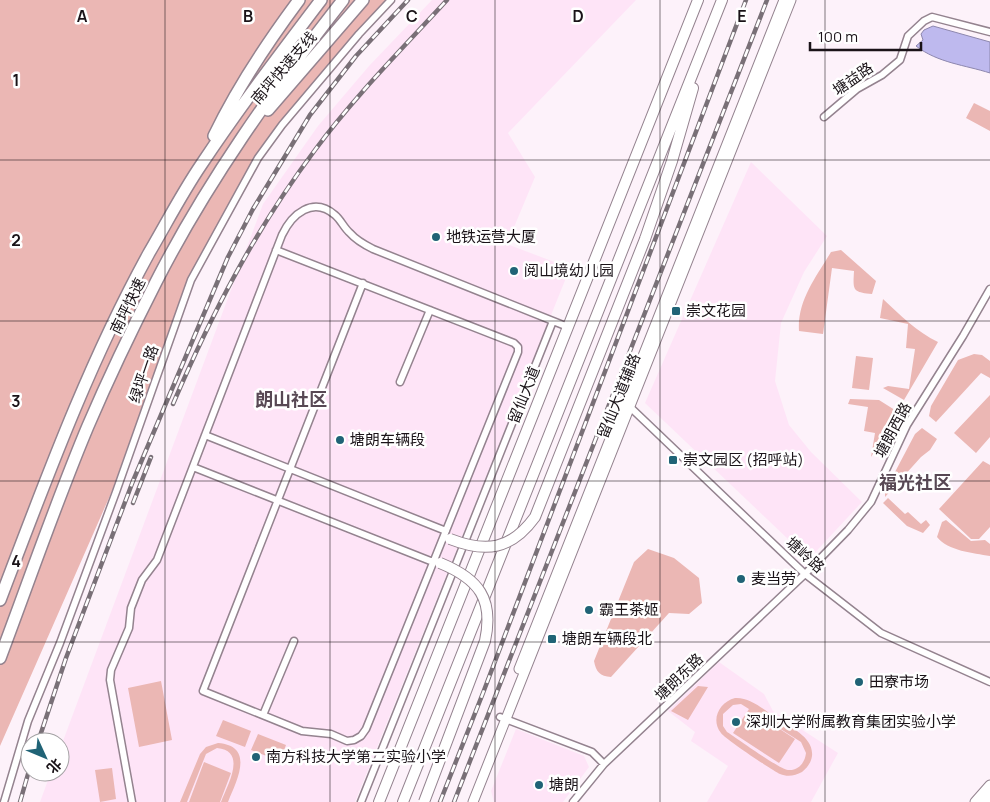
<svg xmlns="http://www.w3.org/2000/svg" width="990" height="802" font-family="Manrope,'Noto Sans SC',sans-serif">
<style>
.built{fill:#fee4f7}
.green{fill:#ebb7b4;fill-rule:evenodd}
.water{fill:#beb9ee;stroke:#8d87ae}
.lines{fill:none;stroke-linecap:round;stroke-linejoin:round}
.minor-casing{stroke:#94838f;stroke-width:9}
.secondary-casing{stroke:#94838f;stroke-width:11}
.primary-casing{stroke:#94838f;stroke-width:12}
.trunk-casing{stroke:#94838f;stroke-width:14}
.minor{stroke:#fff;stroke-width:6}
.secondary{stroke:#fff;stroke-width:9}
.primary{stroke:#fff;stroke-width:10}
.trunk{stroke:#fff;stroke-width:11}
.rail-casing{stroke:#797077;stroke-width:4.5}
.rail{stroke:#fff;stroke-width:2.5;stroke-dasharray:8;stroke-linecap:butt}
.primary-bridge-casing{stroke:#94838f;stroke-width:12;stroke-linecap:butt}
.primary-bridge{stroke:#fff;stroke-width:10}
.grid{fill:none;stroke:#1a1318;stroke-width:1;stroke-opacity:0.55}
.poi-dot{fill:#206376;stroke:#fff;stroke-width:2}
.labels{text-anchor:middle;stroke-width:5;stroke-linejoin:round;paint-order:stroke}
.street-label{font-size:15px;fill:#1a1318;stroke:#fff}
.poi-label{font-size:15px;fill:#1a1318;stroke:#fff;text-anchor:start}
.quarter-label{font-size:18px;font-weight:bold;fill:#584854;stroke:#fff}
.grid-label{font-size:16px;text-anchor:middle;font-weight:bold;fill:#1a1318;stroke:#fff;stroke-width:5;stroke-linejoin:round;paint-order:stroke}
</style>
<rect width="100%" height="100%" fill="#fdf2fa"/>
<path class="built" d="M432 0H636L508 133 535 177 507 244 570 268 355 802H40L51 772H60V749L263 204 318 126 369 66Z
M751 162 827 236 804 272 781 323 775 381 789 425 811 452 862 502 809 559 645 403Z
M719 662 764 694 773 711 838 753 811 802H707L728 766 691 741 695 732 668 711Z
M516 729 584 756 589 767 563 802H494L491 791Z"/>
<path class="green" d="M0 0H388L281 125 188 279 112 491 0 746Z
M974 103 990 111V131L966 118Z
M841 250 876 281 872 294C852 292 853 290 854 271L832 268 823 334 799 331C797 301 816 277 831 252Z
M883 299C900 315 917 332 938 342L904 400 883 388 888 386 909 389 915 349 906 348 908 324 880 318Z
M974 354 982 355 990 361V378L981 373 936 422 929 416 931 406 958 360Z
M856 356 873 358 869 390 852 388Z
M990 395V437L976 453 954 433Z
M850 399 879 400 898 412 871 457 875 433 864 431 868 407 848 404Z
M922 428 937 439 930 450 921 457 885 497V491L915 434Z
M983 461 990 465V527L979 539H971L939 509Z
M888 498 905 514 908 512 921 524 926 520 930 525 923 533 907 526 883 503Z
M946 520 971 541 985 540 990 544V556C973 553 948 551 937 537L942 522Z
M648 549 674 558 699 578 702 603 689 614 669 613 611 677C600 676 596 672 594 661L634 562Z
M161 681 172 740 139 747 128 688Z
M698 686 708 687 688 720 671 711Z
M735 698C751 697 765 711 778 719 791 728 814 737 812 756 811 763 807 768 802 772 795 776 787 777 780 774 772 770 725 739 721 733 710 719 720 702 735 698ZM741 704 801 742 806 753C805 763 798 771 788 770 779 769 738 739 727 732L723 726V714L733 705Z
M749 709 795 739 779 763 733 733Z
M223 720 251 731 245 747 216 736Z
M258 734 286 745 280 761 251 750Z
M218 743C256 746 236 782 228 802H221C227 786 248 751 217 748L206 754 187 802H180L200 754 206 747Z
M204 762 231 773 220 802H189Z
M112 768 116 799 100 802 95 770Z"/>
<path class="water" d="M933 26 990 42V73C965 65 938 63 916 46L923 40 921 34 924 30Z"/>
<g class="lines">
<g class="minor-casing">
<path id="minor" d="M824 117 857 89 882 75 900 60 908 36 924 21 932 17 990 32
M276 250 514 343 518 347V352L366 729 361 736 354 740 347 741 331 734 302 731 203 691 363 283
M400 382 430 310
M630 407 805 574 881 633 990 682
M205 435 446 531
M193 467 433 562
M263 715 294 641
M500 717 592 752 604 764
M4 802 28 721 60 643 116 492 191 280 258 158 282 125 359 34 391 0
M132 802 110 680 111 670 129 628 131 608 142 580 157 560 282 235C292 214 313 196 335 215 341 220 344 228 350 233 356 240 365 245 373 249L568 327
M361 802 553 321
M573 802 604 764 805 574 848 530 871 502 907 425 963 336 990 289"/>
</g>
<g class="secondary-casing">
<path id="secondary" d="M519 669 784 0
M473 802 791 0
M975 802 990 785
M985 802 990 796"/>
</g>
<g class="primary-casing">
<path id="primary" d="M645 239 672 161 693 88
M379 802 698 0
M403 802 722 0"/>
</g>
<g class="trunk-casing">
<path id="trunk" d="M268 110 363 0
M214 136C237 88 267 43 299 0
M0 600C45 482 88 364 149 253 166 224 182 193 201 165 239 108 280 54 321 0
M0 658C29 581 56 502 88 426 109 377 132 329 156 282 207 182 274 88 343 0"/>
</g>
<use href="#minor" class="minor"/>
<use href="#secondary" class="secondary"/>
<use href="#primary" class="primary"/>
<use href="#trunk" class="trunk"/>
<g class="rail-casing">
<path id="rail" d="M173 404C212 313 255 230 315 150 354 97 402 49 447 0
M133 503 151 457
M38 742 66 658 133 481 228 257 253 209 310 115 356 56 408 0
M20 802 30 767
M440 802 483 693 746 0
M454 802 767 0"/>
</g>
<use href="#rail" class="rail"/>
<g class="primary-bridge-casing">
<path id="primary-bridge" d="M450 539C486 553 511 550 535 517L645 239
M424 802 485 641C494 599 479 579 440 563"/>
</g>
<use href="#primary-bridge" class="primary-bridge"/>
</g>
<path class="grid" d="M165 0V802M330 0V802M495 0V802M660 0V802M825 0V802M0 160H990M0 321H990M0 481H990M0 642H990"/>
<g class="poi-dot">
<circle cx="436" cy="237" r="5"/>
<circle cx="514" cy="271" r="5"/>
<rect x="671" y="306" width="10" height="10" rx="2.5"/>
<circle cx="340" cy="440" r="5"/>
<rect x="668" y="455" width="10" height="10" rx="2.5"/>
<circle cx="741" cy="579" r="5"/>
<circle cx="589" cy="610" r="5"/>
<rect x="547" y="634" width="10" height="10" rx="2.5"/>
<circle cx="859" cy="682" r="5"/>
<circle cx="736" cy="722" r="5"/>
<circle cx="256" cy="757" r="5"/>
<circle cx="539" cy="785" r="5"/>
</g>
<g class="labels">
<g class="street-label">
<text transform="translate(284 68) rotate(-49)" y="5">南坪快速支线</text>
<text transform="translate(853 79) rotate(-35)" y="5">塘益路</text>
<text transform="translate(128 306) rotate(-64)" y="5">南坪快速</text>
<text transform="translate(144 374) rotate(-71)" y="5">绿坪一路</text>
<text transform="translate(524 395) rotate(-68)" y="5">留仙大道</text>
<text transform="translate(619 396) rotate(-68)" y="5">留仙大道辅路</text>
<text transform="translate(893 430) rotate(-62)" y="5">塘朗西路</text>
<text transform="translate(805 555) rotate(42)" y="5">塘岭路</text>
<text transform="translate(679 677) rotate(-44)" y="5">塘朗东路</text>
</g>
<g class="poi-label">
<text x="446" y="242">地铁运营大厦</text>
<text x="524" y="276">阅山境幼儿园</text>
<text x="686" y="316">崇文花园</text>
<text x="350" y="445">塘朗车辆段</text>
<text x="683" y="465">崇文园区 (招呼站)</text>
<text x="751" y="584">麦当劳</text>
<text x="599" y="615">霸王茶姬</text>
<text x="562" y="644">塘朗车辆段北</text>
<text x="869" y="687">田寮市场</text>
<text x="746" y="727">深圳大学附属教育集团实验小学</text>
<text x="266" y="762">南方科技大学第二实验小学</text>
<text x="549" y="790">塘朗</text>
</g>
<g class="quarter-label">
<text x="291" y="406">朗山社区</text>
<text x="915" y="489">福光社区</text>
</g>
</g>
<g class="grid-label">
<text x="82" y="22">A</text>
<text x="248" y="22">B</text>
<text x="412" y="22">C</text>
<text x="578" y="22">D</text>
<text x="742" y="22">E</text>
<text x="16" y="86">1</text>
<text x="16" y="246">2</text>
<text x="16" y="407">3</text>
<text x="16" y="567">4</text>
</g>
<g transform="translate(45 757) rotate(134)"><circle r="24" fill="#ffffff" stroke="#a3a1a3"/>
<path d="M0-4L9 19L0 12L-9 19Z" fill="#206376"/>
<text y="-8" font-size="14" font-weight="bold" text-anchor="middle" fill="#1a1318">北</text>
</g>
<path d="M810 42v8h111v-8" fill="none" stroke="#1a1318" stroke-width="2.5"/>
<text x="818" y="42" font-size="15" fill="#1a1318" stroke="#ffffff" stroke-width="4" paint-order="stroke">100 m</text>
</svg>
